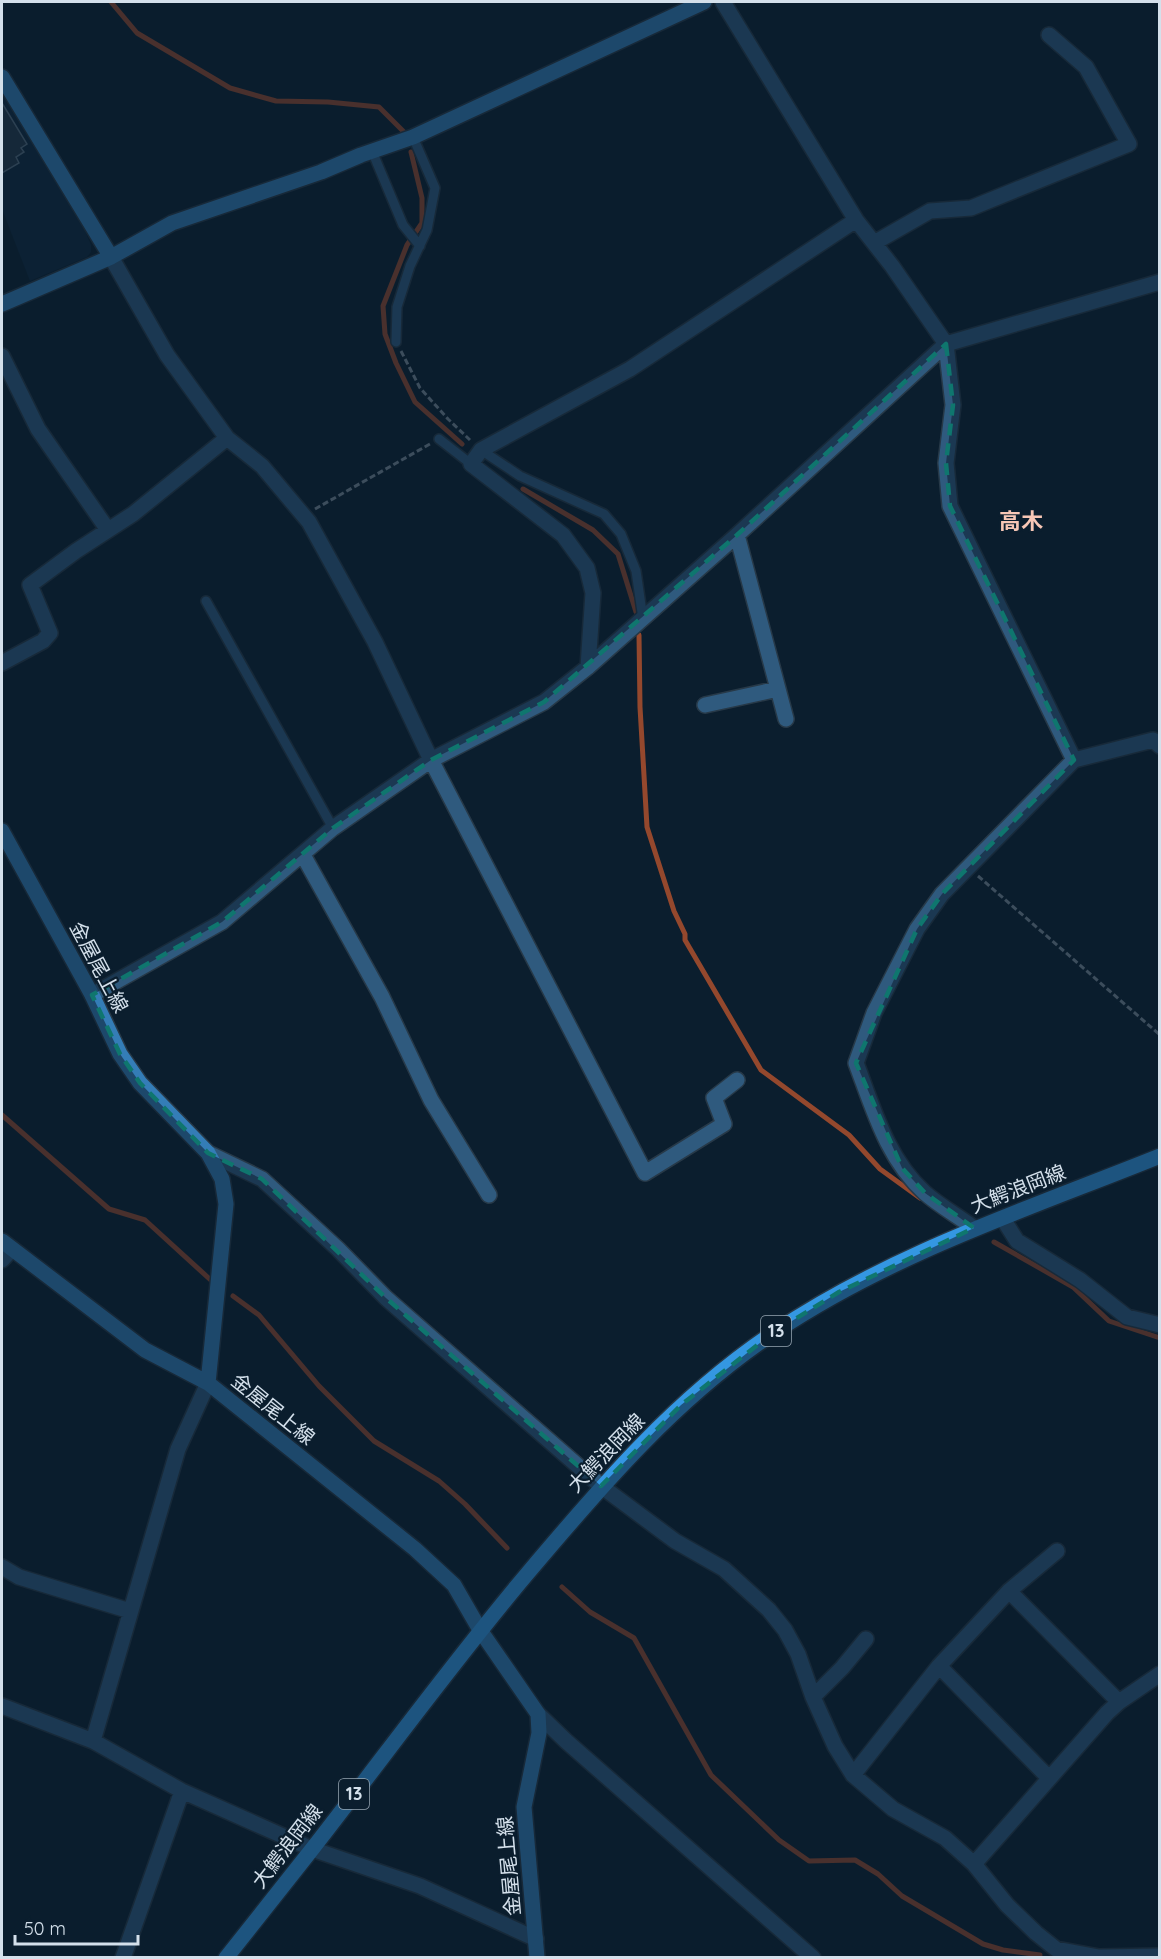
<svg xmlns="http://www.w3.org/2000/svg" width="1161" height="1959" font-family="Quicksand,'Noto Sans JP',sans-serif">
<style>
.built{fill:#0e273c}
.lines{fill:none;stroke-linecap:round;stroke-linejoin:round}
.stream{stroke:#94482d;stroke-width:5}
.building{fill:#223547;stroke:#546a7d;stroke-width:1.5}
.lane-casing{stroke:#273948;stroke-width:12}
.street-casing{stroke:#273948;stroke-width:18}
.secondary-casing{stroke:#273948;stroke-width:18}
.primary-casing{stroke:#273948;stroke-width:18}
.path{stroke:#788794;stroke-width:3;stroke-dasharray:6 3;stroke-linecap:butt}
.lane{stroke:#2f5a7e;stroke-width:9}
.street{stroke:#2f5a7e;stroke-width:15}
.secondary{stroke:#347db7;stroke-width:15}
.primary{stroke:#3497e2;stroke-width:15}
.marked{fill:none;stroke:#0f766e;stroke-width:4.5;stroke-dasharray:12 8;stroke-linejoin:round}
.labels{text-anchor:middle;stroke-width:4.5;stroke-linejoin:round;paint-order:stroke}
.shield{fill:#0b1e2e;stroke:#98a6b2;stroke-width:1.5}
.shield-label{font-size:18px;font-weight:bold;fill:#d4e0eb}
.street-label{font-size:20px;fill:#d4e0eb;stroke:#0b1e2e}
.quarter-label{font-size:22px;font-weight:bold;fill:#f7c7b6;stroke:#0b1e2e}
</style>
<rect width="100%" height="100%" fill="#0b1e2e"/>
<path class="built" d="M2 94 85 231 91 245V252L87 257 30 281 2 209Z"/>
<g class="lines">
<path class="stream" d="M111 2 137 33 230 88 276 101 328 102 379 107 404 132
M411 152 422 198V223L407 245 383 306 385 334 396 363 415 402 462 444
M523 489 593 530 618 554 636 612
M639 635 640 707 647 827 674 911 685 934V940L761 1070 849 1135 880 1169 920 1198
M2 1115 109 1209 145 1220 214 1283
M994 1242 1073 1287 1109 1321 1160 1338
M233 1296 259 1315 319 1386 374 1441 439 1481 465 1504 507 1548
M562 1587 590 1612 634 1638 711 1775 779 1840 809 1861 855 1860 878 1874 902 1896 983 1944 1003 1950 1040 1955"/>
</g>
<path class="building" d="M2 103 27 144 21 148 24 152 16 157 19 163 2 173Z"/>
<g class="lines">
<g class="lane-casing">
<path id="lane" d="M372 151 403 225 420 246
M396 342 397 307 410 266 427 230 435 188 413 137
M439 439 471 464
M481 450 520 476 604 514 621 534 636 571 643 619
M206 601 333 828"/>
</g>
<g class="street-casing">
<path id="street" d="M723 2 856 220 892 266 946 344 953 405 946 463 950 506 1074 760
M874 243 930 211 971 208 1129 144 1086 67 1049 35
M111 257 167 355 227 438 262 466 309 522 375 642 431 760 645 1173 724 1124 714 1098 737 1080
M2 356 38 429 108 530
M737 535 786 719
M2 663 43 641 50 633 30 585 76 551 133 514 227 438
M588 667 593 593 587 568 563 535 471 464 481 450 630 369 856 220
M705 705 778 689
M303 855 382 997 431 1100 489 1195
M92 995 222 922 333 828 431 760 544 702 588 667 737 535 946 344 1160 282
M208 1153 262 1179 338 1249 386 1298 601 1486 675 1541 724 1569 769 1610 785 1630 798 1654 813 1697 835 1746 853 1775 893 1809 945 1838 974 1864 1007 1905 1036 1933 1056 1949 1099 1957 1160 1956
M1003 1219 1017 1241 1080 1280 1127 1317 1160 1325
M974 1228C958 1216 940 1206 925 1193 887 1159 873 1108 856 1063L874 1013 917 929 942 894 1074 760 1153 740 1160 746
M2 1260 12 1249
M2 1567 19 1577 130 1611
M1009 1591 1119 1702
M939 1666 1049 1778
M813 1697 842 1668 866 1639
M2 1706 93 1741 182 1791 312 1849 420 1886 536 1939
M538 1714 566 1741 813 1958
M93 1741 178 1449 208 1383
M853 1775 939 1666 1009 1591 1057 1551
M974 1864 1107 1713 1119 1702 1160 1674
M123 1958 182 1791"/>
</g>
<g class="secondary-casing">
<path id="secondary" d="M2 77 111 257
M2 304 111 257 172 223 321 172 361 155 413 137 704 2
M2 831 92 995 120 1054 140 1083 208 1153 222 1179 226 1204 208 1383
M2 1241 145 1350 208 1383 415 1549 454 1585 480 1630 538 1714 539 1733 524 1807 537 1958"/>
</g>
<g class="primary-casing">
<path id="primary" d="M226 1958C255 1921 284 1885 313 1848 384 1757 452 1663 527 1574 602 1485 677 1397 775 1332 893 1253 1028 1209 1160 1156"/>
</g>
<path class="path" d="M401 351 420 388 448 419 470 440
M315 509 430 444
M978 876 1160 1035"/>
<use href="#lane" class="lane"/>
<use href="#street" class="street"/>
<use href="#secondary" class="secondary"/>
<use href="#primary" class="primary"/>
</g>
<path d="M0 0H1161V1959H0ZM946 344 953 405 946 463 950 506 1074 760 942 894 917 929 856 1063 902 1168 925 1193 974 1228 839 1292 774 1332 681 1405 601 1486 386 1298 262 1179 208 1153 140 1083 120 1054 92 995 222 922 333 828 431 760 544 702 737 535Z" fill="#0b1e2e" fill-opacity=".55" fill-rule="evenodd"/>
<path class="marked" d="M946 344 953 405 946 463 950 506 1074 760 942 894 917 929 856 1063 902 1168 925 1193 974 1228 839 1292 774 1332 681 1405 601 1486 386 1298 262 1179 208 1153 140 1083 120 1054 92 995 222 922 333 828 431 760 544 702 737 535Z"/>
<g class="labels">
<g class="shield">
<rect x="761" y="1316" width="30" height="30" rx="4.5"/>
<rect x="339" y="1779" width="30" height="30" rx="4.5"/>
</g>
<g class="shield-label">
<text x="776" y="1337">13</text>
<text x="354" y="1800">13</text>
</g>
<g class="street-label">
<text transform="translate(99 967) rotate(62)" y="7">金屋尾上線</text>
<text transform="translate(1018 1189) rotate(-21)" y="7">大鰐浪岡線</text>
<text transform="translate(273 1409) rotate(39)" y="7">金屋尾上線</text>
<text transform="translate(606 1453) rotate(-46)" y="7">大鰐浪岡線</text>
<text transform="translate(287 1846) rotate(-52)" y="7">大鰐浪岡線</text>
<text transform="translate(509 1866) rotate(-95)" y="7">金屋尾上線</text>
</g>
<g class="quarter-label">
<text x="1021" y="529">高木</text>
</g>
</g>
<rect width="1161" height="1959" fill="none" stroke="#d4e0eb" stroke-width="6"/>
<path d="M15 1935v9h123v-9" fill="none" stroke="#d4e0eb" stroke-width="3"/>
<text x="24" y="1935" font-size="18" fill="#d4e0eb" stroke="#0b1e2e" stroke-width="4.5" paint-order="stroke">50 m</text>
</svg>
